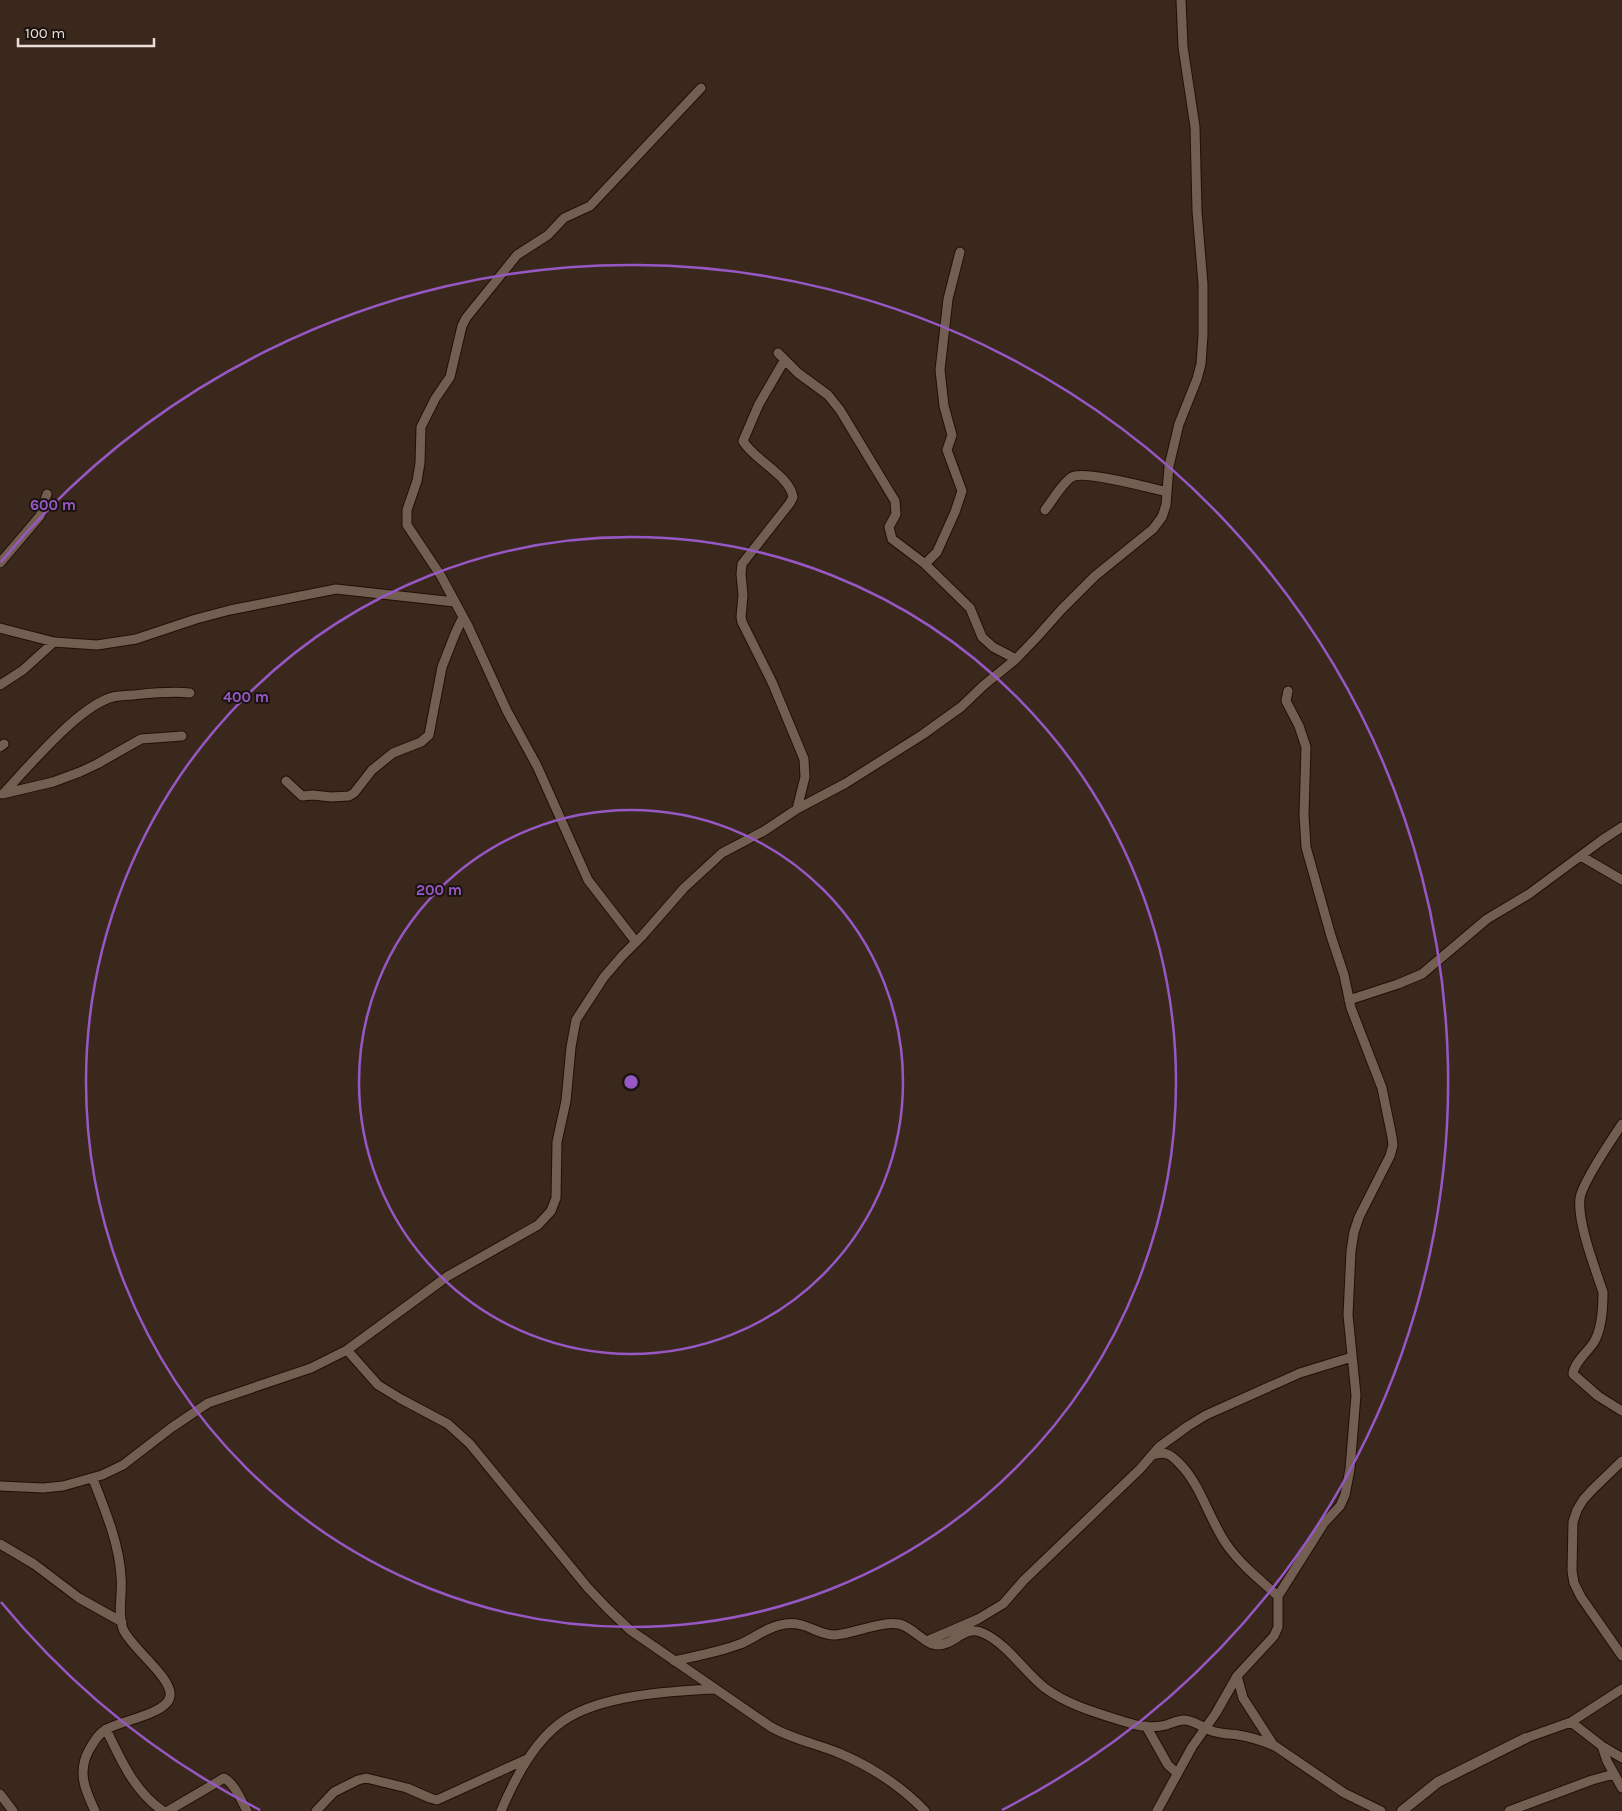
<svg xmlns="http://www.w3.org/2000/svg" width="1622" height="1811" font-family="Karla,sans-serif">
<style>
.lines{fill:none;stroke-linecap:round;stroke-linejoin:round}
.minor-casing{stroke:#211006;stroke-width:11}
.tertiary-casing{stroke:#211006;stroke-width:12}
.minor{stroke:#735e52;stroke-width:9}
.tertiary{stroke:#735e52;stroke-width:10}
.ring{fill:none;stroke:#9758c5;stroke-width:2.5}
.centre{fill:#9758c5;stroke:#1b130e;stroke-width:2.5}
.ring-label{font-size:15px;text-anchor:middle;font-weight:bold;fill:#9758c5;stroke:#1b130e;stroke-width:4;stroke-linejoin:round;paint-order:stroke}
</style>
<rect width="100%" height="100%" fill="#3a281d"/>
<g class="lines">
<g class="minor-casing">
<path id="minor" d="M778 353 798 373 828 395 840 410 895 501 896 514 889 527 892 539 925 564 970 608 982 637 993 647 1016 659
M784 361 759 404 743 441C753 459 790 476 793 497L790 503 742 564 741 574 743 595 741 617 742 622 772 682 804 759 805 777 797 809
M1045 510C1052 501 1063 482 1072 477 1083 470 1151 488 1167 492
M0 563 40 516 47 494
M925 564 937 552 955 512 962 491 947 450 952 435 944 406 940 370 948 299 960 252
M0 628 54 642 97 645 136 639 196 619 230 610 336 589 455 602
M0 685 23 670 54 642
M0 747 4 744
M286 781 302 796 313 795 331 797 349 796 354 793 372 770 393 753 421 742 429 735 442 667 455 634 463 617
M2 794 53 782 80 772 97 764 141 739 182 736
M3 794C28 767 74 712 107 699 115 695 124 696 133 695 153 693 170 691 190 693
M1581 856 1622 880
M636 942 588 880 537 766 507 711 468 626 441 576 407 525V510L417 481 420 463 421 427 435 399 450 377 462 326 466 318 517 255 548 235 564 218 590 206 701 88
M1349 1000 1398 984 1422 974 1487 919 1529 894 1602 840 1622 827
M1622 1124C1612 1139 1583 1181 1580 1198 1577 1222 1595 1268 1603 1292 1603 1307 1602 1329 1594 1342 1588 1352 1574 1362 1573 1374L1598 1396 1622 1411
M347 1350 378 1385 401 1399 448 1424 470 1444 588 1588 607 1608 630 1630 771 1727C792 1739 817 1744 839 1753 872 1767 901 1786 925 1811
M1152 1455C1157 1454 1162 1452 1167 1454 1171 1455 1175 1459 1179 1463 1202 1486 1208 1518 1227 1545 1241 1565 1260 1580 1278 1596
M1622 1461 1592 1490 1583 1500 1577 1510 1573 1522 1572 1571 1574 1583 1581 1597 1622 1656
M93 1479C105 1510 119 1543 121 1576 123 1593 117 1613 123 1629 131 1648 173 1678 170 1696 168 1714 119 1721 105 1730 98 1734 93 1743 89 1750 77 1772 85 1790 95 1811
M0 1486 43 1488 63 1486 102 1475 123 1465 171 1428 208 1403 311 1368 347 1350 448 1276 538 1225 551 1211 556 1198 557 1142 566 1101 571 1047 576 1020 604 977 622 956 642 936 684 888 722 853 764 831 797 809 846 783 922 735 961 707 984 685 1016 659 1037 637 1061 610 1095 576 1153 529 1162 517 1166 505 1169 466 1179 424 1197 379 1201 364 1203 335V284L1197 211 1195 127 1183 47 1181 0
M0 1544 34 1564 79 1598 122 1622
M927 1641 978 1619 1003 1604 1024 1580 1140 1469 1159 1447 1188 1426 1206 1415 1300 1373 1352 1357
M674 1661C696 1656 719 1652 740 1644 755 1638 768 1626 785 1624 807 1621 816 1635 835 1635 853 1634 880 1621 899 1624 913 1627 925 1645 938 1645 955 1645 965 1624 983 1633 1009 1645 1024 1672 1045 1688 1069 1706 1101 1714 1129 1723 1141 1727 1154 1728 1166 1725 1172 1723 1178 1720 1184 1720 1194 1720 1203 1728 1212 1731 1221 1734 1230 1734 1238 1735 1251 1737 1263 1741 1275 1746L1344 1793 1381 1811
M1237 1676 1243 1698 1274 1746
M1571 1722 1602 1746 1622 1758
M1146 1726 1168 1765 1177 1773
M106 1729C121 1760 134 1791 163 1811
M1526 1738 1571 1722 1622 1689
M1602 1746 1607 1761 1622 1788
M0 1794 13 1811
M168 1811 224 1778C235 1784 241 1800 247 1811
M316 1811 334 1792 358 1780 366 1778 407 1788 430 1798 437 1800 527 1759
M501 1811C514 1780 535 1740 563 1721 600 1695 671 1691 715 1689
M1157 1811 1192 1747 1216 1713 1237 1676 1274 1636 1278 1627V1596L1324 1523 1340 1506 1345 1495 1350 1469 1356 1395 1348 1315 1351 1251 1354 1232 1359 1217 1390 1156 1393 1145 1392 1137 1382 1088 1351 1008 1344 975 1331 936 1306 847 1304 815 1306 747 1299 726 1286 701 1288 691
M1509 1811 1592 1780 1614 1774"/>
</g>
<g class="tertiary-casing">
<path id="tertiary" d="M1402 1811 1438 1782 1526 1738"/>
</g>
<use href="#minor" class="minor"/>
<use href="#tertiary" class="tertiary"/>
</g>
<g class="ring">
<circle cx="631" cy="1082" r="272"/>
<circle cx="631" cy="1082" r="545"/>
<path d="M260 1810A817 817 0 0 1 1 1602M1 562A817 817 0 1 1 1002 1810"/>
</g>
<circle cx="631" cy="1082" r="8" class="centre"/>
<g class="ring-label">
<text x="53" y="510">600 m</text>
<text x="246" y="702">400 m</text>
<text x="439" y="895">200 m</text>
</g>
<path d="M18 38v8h136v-8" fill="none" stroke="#eaddd6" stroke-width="2.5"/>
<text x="25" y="38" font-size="15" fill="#eaddd6" stroke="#1b130e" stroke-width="4" paint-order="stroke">100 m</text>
</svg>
